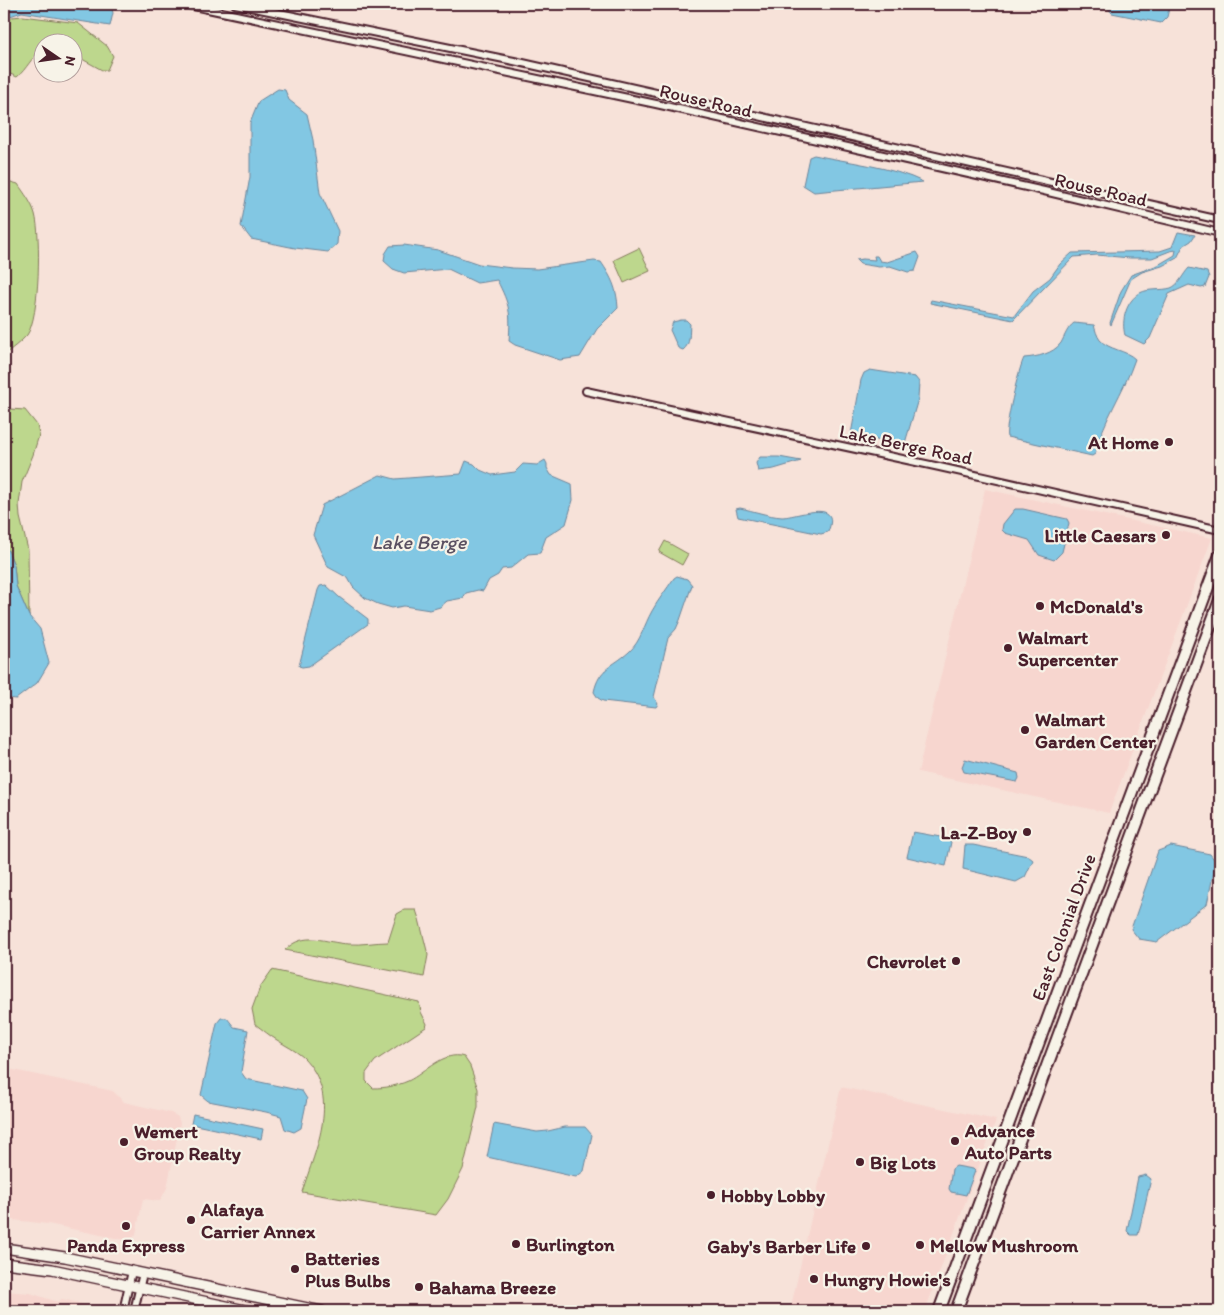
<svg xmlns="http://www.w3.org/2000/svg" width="1224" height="1315" font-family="Itim,sans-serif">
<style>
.built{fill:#f7d6cf}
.green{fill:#bdd78d;stroke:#847b5c}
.water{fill:#82c7e3;stroke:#6c8499}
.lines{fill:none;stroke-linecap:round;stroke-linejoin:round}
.minor-casing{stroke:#4a1f2b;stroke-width:10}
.major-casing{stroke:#4a1f2b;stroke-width:12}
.highway-casing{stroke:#4a1f2b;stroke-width:14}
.minor{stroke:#f7f3e8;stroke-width:6}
.major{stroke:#f7f3e8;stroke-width:9}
.highway{stroke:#f7f3e8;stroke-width:10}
.poi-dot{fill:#4a1f2b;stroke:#f7f3e8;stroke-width:2}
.labels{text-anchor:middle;stroke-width:4.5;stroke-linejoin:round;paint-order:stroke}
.street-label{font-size:19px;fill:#4a1f2b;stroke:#f7f3e8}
.poi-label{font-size:19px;font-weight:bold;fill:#4a1f2b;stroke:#f7f3e8;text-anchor:start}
.water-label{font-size:20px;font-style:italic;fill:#5b5162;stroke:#f7f3e8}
</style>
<rect width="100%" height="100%" fill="#f7e2d9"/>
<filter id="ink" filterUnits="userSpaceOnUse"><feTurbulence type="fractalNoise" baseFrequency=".02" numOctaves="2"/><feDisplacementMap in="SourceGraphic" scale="10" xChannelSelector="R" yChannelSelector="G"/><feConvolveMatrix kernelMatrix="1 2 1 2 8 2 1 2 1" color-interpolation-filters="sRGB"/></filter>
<g filter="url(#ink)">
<path class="built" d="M985 489 1212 538 1109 813 918 772Z
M4 1068 113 1091 124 1102 171 1113 178 1117 180 1123 167 1188 160 1201 143 1199 136 1234 133 1238 129 1240 120 1239 48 1224 4 1219Z
M841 1087 996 1120 925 1311H790Z
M4 1291 30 1293 58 1302 62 1299 103 1309 105 1311H4Z"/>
<path class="green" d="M23 16 78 23 107 46 113 56 107 70H102L73 54 72 42H42V50C31 57 27 69 17 77L6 72 4 69V21L12 17Z
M4 180 18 184C24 193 32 203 35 214 41 235 40 317 27 335 21 342 11 349 4 355Z
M639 248 650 271 624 283 614 260Z
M10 409 25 410 37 425 39 435 33 455 22 482 19 504 20 517 28 550 29 616 16 586 14 565 4 541V411Z
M665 541 688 554 682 565 659 552Z
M404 910H416L419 919 428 955 424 977 285 950C305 930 325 943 349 944 361 945 375 942 388 942L397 914Z
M272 970 419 1002 421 1012 427 1024 426 1027 375 1061 366 1073V1081L373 1088C386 1088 396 1086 408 1081 425 1073 444 1050 464 1057L470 1066 478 1089V1107L463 1169 448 1199 436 1215 302 1192C316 1148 342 1096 303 1057 295 1050 286 1046 277 1040 270 1036 263 1030 255 1024L252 1009 260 987Z"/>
<path class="water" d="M4 4H111L113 13 110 26 22 12 4 18Z
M1104 4H1170L1167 17 1161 23 1112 13Z
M278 89 285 90 289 100 307 114 313 140 320 193 338 231 337 244 328 252 295 248 251 239 241 226 250 177V123L259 101Z
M814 155C847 162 893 167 923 182L814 192 803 185 809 157Z
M1178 232 1195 235 1191 241 1183 246 1177 258 1162 266 1142 272 1131 279 1111 325 1110 323 1121 291 1131 275 1158 265 1175 255 1176 250 1170 251 1152 258H1130L1097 255 1074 257 1013 320 930 303 931 300 1014 316 1033 291 1050 278 1060 264 1072 253 1160 251 1172 247Z
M404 245 438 250 479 264 512 268 537 269 594 261 601 262C612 278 617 289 618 308L597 329 580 357 560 360 515 345 509 341C511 312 510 306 497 280L477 283 448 269 404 273 393 269 384 261 385 254 390 246Z
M917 252 920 257 915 271 908 272 890 266 879 267 860 264 856 260 863 259 875 260 874 256H877L880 261 887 262Z
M1189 268 1207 272 1209 277 1205 287 1201 288 1189 285 1169 294 1150 338 1144 344 1125 335C1121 321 1126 301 1140 293 1149 288 1161 291 1171 288 1179 285 1183 274 1189 268Z
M681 320H686L690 324C689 333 691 344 683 350L678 348 670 330 673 322Z
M1074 323 1094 325C1095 329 1097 336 1100 340 1109 350 1126 350 1135 359 1124 392 1103 420 1095 454L1092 456 1007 437C1004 430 1019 367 1024 358 1037 357 1053 354 1061 343 1065 336 1067 328 1074 323Z
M870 370 915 377 919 382 918 399 905 443 902 446 851 434 861 380 864 373Z
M760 457H779L801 461 774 469 758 471 756 463Z
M545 460 547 464V468L551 475 572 484 573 500 566 524 546 537 540 553 528 554 511 568 502 569 498 575 489 580 483 591 478 590 466 593 463 598 447 601 440 607 430 610 404 606 392 608 378 604 365 598 353 587 348 578 328 567 313 535 322 505 380 475 395 479 461 474 466 461 474 464 480 470 492 475 515 472 523 464 537 465Z
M740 508C754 511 768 516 782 517 797 517 842 497 828 532L821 534 738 517 736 509Z
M1015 509H1023L1067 519 1069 523 1062 552 1054 560 1039 555 1029 540 1005 533 1002 530 1003 524Z
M4 541 14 565 16 586 29 616 40 629 49 663 37 683 16 699 4 698Z
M677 576 687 579 692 585 680 620 676 629 668 638 654 697 658 704 656 707 603 701 598 698 594 692C599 668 612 667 629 652 641 641 644 625 652 611 658 600 667 589 674 578Z
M326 585 339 597 368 619V624L309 666 302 667 299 666 318 590 320 586Z
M965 759 1018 773 1019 778 1017 782 964 772 962 767Z
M913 832 946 838 951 842 946 866 907 857Z
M965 845H973L1028 856 1033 860 1025 877 1016 882 963 869Z
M1171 846 1210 854 1216 862 1207 904 1157 942 1139 939 1131 929 1158 851Z
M221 1018H227L234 1027 248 1030 241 1072 246 1079 302 1091 307 1099 301 1128 294 1132 285 1129 281 1116 266 1112 208 1101 201 1095 217 1023Z
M193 1114 263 1129 261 1139 191 1124Z
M494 1124 537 1132 548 1131 565 1127H585L592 1135 584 1171 576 1177 487 1157Z
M956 1166 973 1169 975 1171 966 1195 951 1192 949 1189 952 1169Z
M1146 1175 1151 1179 1138 1235H1131L1127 1231 1138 1177Z"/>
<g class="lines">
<g class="minor-casing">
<path id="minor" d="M184 4 656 104 1044 191 1220 233
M235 4 514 61 1220 220
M586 391 935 466 1220 530
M123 1311 132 1271
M134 1311 143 1273"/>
</g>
<g class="major-casing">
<path id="major" d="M4 1248 65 1257 322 1311
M4 1263 52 1269 250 1311"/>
</g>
<g class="highway-casing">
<path id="highway" d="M939 1311 1220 555
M956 1311 1220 600"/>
</g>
<use href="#minor" class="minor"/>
<use href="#major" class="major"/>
<use href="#highway" class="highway"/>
</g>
</g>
<g class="poi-dot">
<circle cx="1169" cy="442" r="5"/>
<circle cx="1166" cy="535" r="5"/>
<circle cx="1040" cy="606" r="5"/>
<circle cx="1008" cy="648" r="5"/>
<circle cx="1025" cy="730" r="5"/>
<circle cx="1027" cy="832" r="5"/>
<circle cx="956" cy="961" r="5"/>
<circle cx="955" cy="1141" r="5"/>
<circle cx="124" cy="1142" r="5"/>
<circle cx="860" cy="1162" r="5"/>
<circle cx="711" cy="1195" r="5"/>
<circle cx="191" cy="1220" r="5"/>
<circle cx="126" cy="1226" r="5"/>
<circle cx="516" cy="1244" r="5"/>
<circle cx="920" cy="1245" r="5"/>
<circle cx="866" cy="1246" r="5"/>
<circle cx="295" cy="1269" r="5"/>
<circle cx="814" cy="1279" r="5"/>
<circle cx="419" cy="1287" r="5"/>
</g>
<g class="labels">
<g class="street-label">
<text transform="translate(706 100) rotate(13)" y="7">Rouse Road</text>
<text transform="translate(1101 189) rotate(13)" y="7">Rouse Road</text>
<text transform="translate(906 444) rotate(12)" y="7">Lake Berge Road</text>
<text transform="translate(1063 927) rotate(-70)" y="7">East Colonial Drive</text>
</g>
<g class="poi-label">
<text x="1159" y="449" text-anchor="end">At Home</text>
<text x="1156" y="542" text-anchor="end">Little Caesars</text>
<text x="1050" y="613">McDonald's</text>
<text x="1018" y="644">Walmart<tspan x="1018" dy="22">Supercenter</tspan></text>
<text x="1035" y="726">Walmart<tspan x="1035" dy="22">Garden Center</tspan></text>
<text x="1017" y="839" text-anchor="end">La-Z-Boy</text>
<text x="946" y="968" text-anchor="end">Chevrolet</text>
<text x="965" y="1137">Advance<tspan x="965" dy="22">Auto Parts</tspan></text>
<text x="134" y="1138">Wemert<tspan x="134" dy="22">Group Realty</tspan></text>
<text x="870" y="1169">Big Lots</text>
<text x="721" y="1202">Hobby Lobby</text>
<text x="201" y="1216">Alafaya<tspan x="201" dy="22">Carrier Annex</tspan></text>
<text x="526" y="1251">Burlington</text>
<text x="126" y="1252" text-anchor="middle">Panda Express</text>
<text x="930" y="1252">Mellow Mushroom</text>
<text x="856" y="1253" text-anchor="end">Gaby's Barber Life</text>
<text x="305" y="1265">Batteries<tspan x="305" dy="22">Plus Bulbs</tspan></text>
<text x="824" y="1286">Hungry Howie's</text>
<text x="429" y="1294">Bahama Breeze</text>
</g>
<g class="water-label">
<text x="419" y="549">Lake Berge</text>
</g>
</g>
<rect width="1224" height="1315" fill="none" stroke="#f7f3e8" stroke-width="20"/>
<rect x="10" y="10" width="1204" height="1295" fill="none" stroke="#4a1f2b" stroke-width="2" filter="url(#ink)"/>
<g transform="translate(58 58) rotate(103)"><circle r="24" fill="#f7f3e8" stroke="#b29e9c"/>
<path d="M0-4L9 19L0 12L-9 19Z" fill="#4a1f2b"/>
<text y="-8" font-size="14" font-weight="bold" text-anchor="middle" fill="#4a1f2b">N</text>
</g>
</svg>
